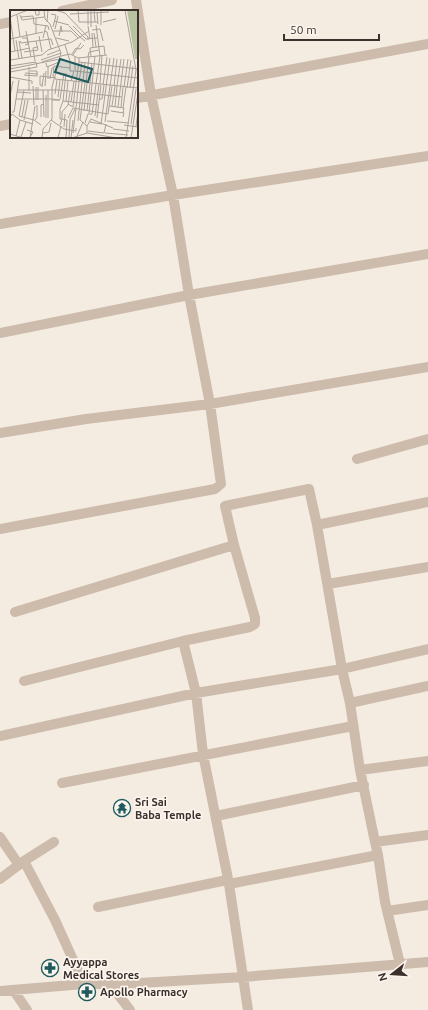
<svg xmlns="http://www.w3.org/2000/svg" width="428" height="1010" font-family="Ubuntu,sans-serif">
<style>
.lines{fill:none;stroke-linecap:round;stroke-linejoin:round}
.minor{stroke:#cdbbac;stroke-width:10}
.labels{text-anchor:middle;stroke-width:3.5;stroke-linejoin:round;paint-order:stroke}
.poi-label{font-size:11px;font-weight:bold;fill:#3b302b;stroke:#fbf5ee;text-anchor:start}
.inset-road{fill:none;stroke:#aaa098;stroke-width:1}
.view{fill:#1f5a5e;fill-opacity:0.15;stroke:#1f5a5e;stroke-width:2}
.inset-edge{fill:none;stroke:#3b302b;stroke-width:2}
</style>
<rect width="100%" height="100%" fill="#f4ebe1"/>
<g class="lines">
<path class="minor" d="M62 11 112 0
M0 24 11 22
M137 98 428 44
M0 126 11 124
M0 224 173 195 428 156
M0 333 189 295 428 254
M0 433 86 419 210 404 428 367
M357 459 428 439
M317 525 428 502
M0 529 215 489 221 484 210 404 189 295 173 195 151 95 136 0
M328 584 428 567
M15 612 234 545
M183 641 196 693 203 754 229 884 248 1010
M24 681 183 641 250 627 255 624V618L234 545 225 506 309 489 317 525 342 669 350 703 360 770 375 842 378 855 385 902 400 964
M350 703 428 686
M0 736 196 693 342 669 428 649
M360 770 428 761
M62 783 353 726
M216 816 364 785
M0 837 19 865
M375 842 428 835
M24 861 54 842
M0 879 24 861 55 920 84 984
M229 884 378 855
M98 907 227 880
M387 911 428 905
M110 984 130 1010
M0 991 84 984H122L243 977 428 962
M14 991 27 1010"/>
</g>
<defs>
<g id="temple-ring" transform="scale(0.9)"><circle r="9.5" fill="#fbf5ee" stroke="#1f5a5e" stroke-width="1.5"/><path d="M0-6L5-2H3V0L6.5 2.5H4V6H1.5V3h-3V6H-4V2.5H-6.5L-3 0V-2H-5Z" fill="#1f5a5e"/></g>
<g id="pharmacy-ring" transform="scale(0.9)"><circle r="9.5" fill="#fbf5ee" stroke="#1f5a5e" stroke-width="1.5"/><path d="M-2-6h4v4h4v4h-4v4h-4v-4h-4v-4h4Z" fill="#1f5a5e"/></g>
</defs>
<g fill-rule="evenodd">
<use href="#temple-ring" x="122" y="808"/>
<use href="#pharmacy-ring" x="50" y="968"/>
<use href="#pharmacy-ring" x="87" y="992"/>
</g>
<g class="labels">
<g class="poi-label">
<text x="135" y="806">Sri Sai<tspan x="135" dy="13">Baba Temple</tspan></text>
<text x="63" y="966">Ayyappa<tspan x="63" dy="13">Medical Stores</tspan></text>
<text x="100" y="996">Apollo Pharmacy</text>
</g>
</g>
<g transform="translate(10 10)">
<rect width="128" height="128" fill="#f4ebe1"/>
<path d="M117 0H128V49H125Z" fill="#b8c4a0"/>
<path class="inset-road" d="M25 0 26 5H29V0M45 0 55 3 78 27V30M68 0 69 12H88M78 0V15M81 0V17M84 0 85 12M91 0V15M115 0 126 60 116 128M87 2 88 14M41 4 46 5 43 17M60 4 99 2M7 5 10 27M10 5 12 10 34 7M0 7 5 41M0 7 18 0M11 7 23 6 24 14 38 16 39 20M26 8V24M44 11 59 15M37 12 38 0M93 12 106 9M86 15 90 46 86 74M59 16 70 27 79 21M63 16 76 29 87 28M78 16 80 29M45 19 48 6M82 20 90 19 93 31M16 21 21 47M34 21 37 22 41 39M43 21H61L68 28M82 23 83 37M84 23 86 37M29 26 32 42M49 26 51 16 52 22M12 28H17L18 34 15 35M33 28 36 15M46 28 59 31M0 29 33 22M6 30 9 49M9 31 12 48M10 31 11 33 41 29 43 35M62 32 70 27 75 31M55 35 60 51M0 42 20 38M14 42 28 40 26 31M62 44 66 38 70 39 74 35M37 45 50 40M63 45 71 33M51 46 60 44 68 48 97 45M81 46 80 38 94 36 95 45M65 47V61L128 68M78 47 79 42 89 40M69 48V52L128 59M0 50 32 45 38 40 62 32M31 50 51 43M25 51 23 38 28 37M32 52 51 46M36 53 37 57 49 52M60 53V61H64L61 71M0 56 26 52 27 57 0 62M0 59 50 49M15 63 28 64M56 63 53 91 89 95M14 65 27 66V61H20M0 67 22 71V74M43 67 44 56 60 58M38 69V56M40 69 42 58H44M45 69 128 78M66 72 69 52M69 72 72 52M73 72 75 52M75 73 70 110 77 116V123M76 73 79 47M80 73 82 53M90 74 92 45M32 75H30V66L46 68M93 75 97 47M23 76 24 95M35 76 36 61M100 76 104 48M104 76 107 49M107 76 111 49M26 77V90M28 77V90M32 77 34 63M114 77 118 49M117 78 121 50M120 78 123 56M8 80H49L112 87M14 80 9 106 24 110 31 115M33 80 34 107M38 80V108M19 81V57M7 82 21 83M45 84 47 70M0 86 3 71M48 87 50 70M6 89H42M42 89 50 90H42M50 89 54 63M90 89H92L94 75M56 91 58 71M61 92 64 71M58 94 63 97 66 72M99 96 114 98 113 103M102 96 105 76M105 97 107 76M108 97 114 49M111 97 113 77M113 98 116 77M74 101 77 73M77 101 80 73M101 101 114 103 113 107M2 102H4L9 70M79 103 85 46M1 106 2 104 10 110 23 114M85 106 89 74M12 107 15 90M31 107V95L34 94M36 108V85M58 108 63 98 98 104 102 76M87 108 91 75M14 110 18 90M25 110 27 107V95M41 110 54 119 66 121V118M68 111 72 72M97 111 119 113M80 112 92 114M95 112 100 76M75 113 78 104H82L86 74M91 114 100 48M121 114 126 79M50 115 52 109H50V99L53 91M114 115 128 117M77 116 81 109 103 118M126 116 128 102M54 117 55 104M103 119 119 121M17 120 23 122 20 127M78 121 94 123 96 114M33 123 39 122 41 113M63 123 69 72M95 123 118 125M0 124 13 128M6 126 10 110M67 126 73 112M11 127 16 112M20 128 25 96M32 128 33 119 42 109V77L51 43 40 14 35 9 34 0M48 128 51 116M56 128 57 110 52 109V102L58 95 60 82M59 128 60 109 65 99M61 128 63 110M62 128 77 123 107 128M121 128 128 83"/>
<path class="view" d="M50 49 82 59 78 72 45 62Z"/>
<rect width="128" height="128" class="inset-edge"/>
</g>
<g transform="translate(392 974) rotate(253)" stroke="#fbf5ee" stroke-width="3" paint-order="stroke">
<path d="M0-3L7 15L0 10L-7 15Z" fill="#3b302b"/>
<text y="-6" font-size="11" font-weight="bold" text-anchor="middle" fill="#3b302b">N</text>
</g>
<path d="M284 34v6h95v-6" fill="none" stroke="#3b302b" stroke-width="2"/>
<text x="290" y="34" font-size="12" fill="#3b302b" stroke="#fbf5ee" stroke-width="3" paint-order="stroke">50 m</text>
</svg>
